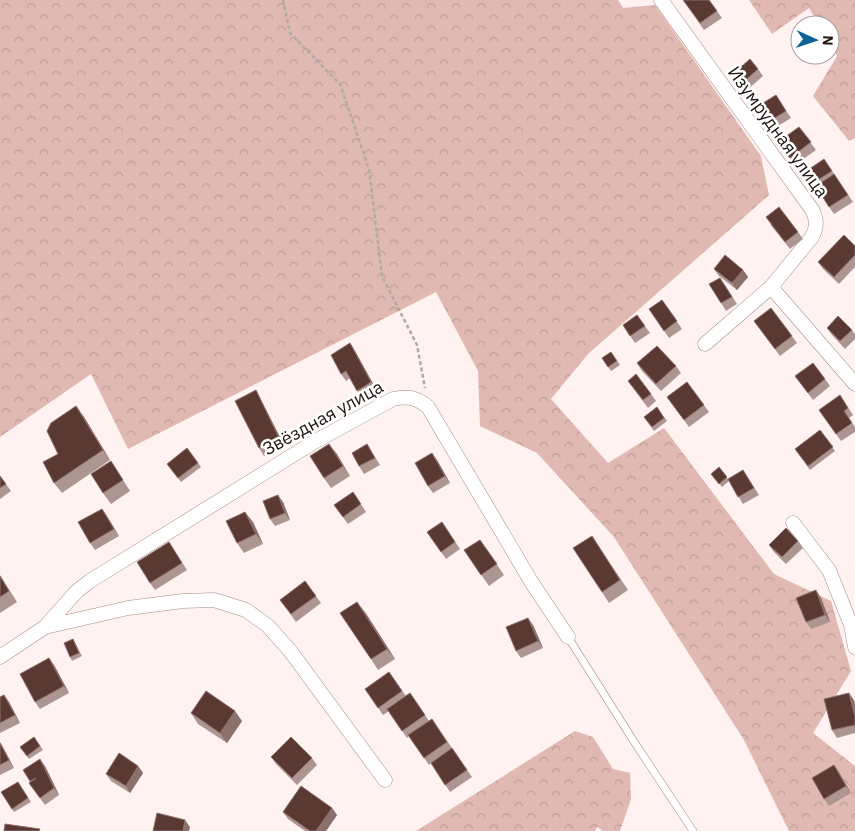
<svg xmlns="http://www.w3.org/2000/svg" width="855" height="831" font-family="'IBM Plex Sans',sans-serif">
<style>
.forest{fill:url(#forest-crowns)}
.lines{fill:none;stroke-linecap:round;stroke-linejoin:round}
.service-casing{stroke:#a78b86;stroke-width:8}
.minor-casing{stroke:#a78b86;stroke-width:15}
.path{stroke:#b5a9a7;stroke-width:2.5;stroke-dasharray:4 2.5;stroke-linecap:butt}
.service{stroke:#fff;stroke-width:7}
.minor{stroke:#fff;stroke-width:14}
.wall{fill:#ad9692}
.shaded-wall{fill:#8c706c}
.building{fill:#5b3933;stroke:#8c706c}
.labels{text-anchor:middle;stroke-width:5;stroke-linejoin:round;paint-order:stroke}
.street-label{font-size:18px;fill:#1e1412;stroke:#fff}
</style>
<defs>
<pattern id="forest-crowns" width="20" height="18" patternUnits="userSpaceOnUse" patternTransform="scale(1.25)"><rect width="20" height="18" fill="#e0b9b2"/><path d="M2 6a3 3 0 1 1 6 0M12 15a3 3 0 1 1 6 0" fill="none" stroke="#c09e98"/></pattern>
</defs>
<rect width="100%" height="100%" fill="#fff2f0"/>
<path class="forest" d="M0 0H618L623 8 655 5 761 156 769 195 588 354 551 399 608 463 664 428 774 574 831 601 851 671 813 733 855 766V831H789L744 740 614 537 537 453 480 426 478 371 436 292 128 449 91 374 0 437Z
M749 0H855V138L849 141 813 96 837 56 830 43V25H819L809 8 772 34Z
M575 731 593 737 613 769 630 773 631 799 620 831H603L597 827 595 831H416Z"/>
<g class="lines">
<g class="service-casing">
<path id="service" d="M568 637 631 737 693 831"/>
</g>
<g class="minor-casing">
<path id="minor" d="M661 0 813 211C817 221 817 227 812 237L771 287 705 344
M771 287 855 384
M793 523 829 570 851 625 855 647
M45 627 77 591 90 581 314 442 393 399C408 396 416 397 428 407L532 583 568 637
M0 657 45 627 128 608 183 601 214 600 246 610 268 626 291 652 385 780"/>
</g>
<path class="path" d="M283 0 290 33 340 84 369 169 382 276 417 345 425 388"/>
<use href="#service" class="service"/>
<use href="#minor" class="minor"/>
</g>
<path class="wall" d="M683 0H709L722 18 704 30Z
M758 69 763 76 746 91 733 74Z
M776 95 791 118 778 126 773 119Z
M799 127 816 150 795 165 778 142Z
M824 159 853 202 834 214 805 172Z
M770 224 798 232 803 239 790 249Z
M855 246V267L839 284 823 269 818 262Z
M714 269 743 270 748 277 737 290 719 276Z
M725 285 737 304 726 311 721 303Z
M662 300 682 329 669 338 649 309Z
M771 308 797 343 780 356 754 321Z
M637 315 650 333 635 343 623 325Z
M827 328 852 330 855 334V339L845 349 832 335Z
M350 343 355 351 376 389 362 398 350 378 346 381 341 374Z
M611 352 620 365 611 371 602 358Z
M637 363 676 366 681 373 661 391 642 371Z
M795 376 825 379 830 386 813 400Z
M687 382 709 412 689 427 667 397Z
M633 388 651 394 656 401 648 408Z
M256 390 260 398 284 445 264 456 259 448Z
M840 395 853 415 849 418 855 427V432L841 441 819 410Z
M76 406 84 417 110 460 62 493 54 483 58 454Z
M657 407 667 421 654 431 644 417Z
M820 430 835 451 810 470 795 449Z
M329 444 350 476 331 488 324 478Z
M367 444 380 465 364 474 359 466Z
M187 448 201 467 181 482 167 464Z
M437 460 450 483 433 493 428 486Z
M719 467 728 479 743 470 759 495 743 504 729 481 722 487 714 477Z
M118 472 130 491 111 504 103 493Z
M0 476 11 491 0 499Z
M353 492 366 512 348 524 334 505Z
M283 502 290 520 275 526 270 519Z
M102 509 119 536 95 550 90 543Z
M253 522 263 544 244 553 237 543Z
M442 522 460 549 446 559 427 532Z
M592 536 628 590 609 603 602 592Z
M480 540 504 575 489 586 464 550Z
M798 541 803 548 786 564 774 552 769 545Z
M169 542 187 570 155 590 150 583Z
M0 575 17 602 0 613Z
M305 581 321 603 296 622 280 600Z
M821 598 830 622 811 629 806 622Z
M365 612 395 659 378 670 371 659Z
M533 625 543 648 521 658 516 651Z
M73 639 82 656 72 661 70 657Z
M54 665 69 693 40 709 35 702Z
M389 672 406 696 410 693 429 721 432 719 472 777 450 792 431 763 429 765 409 736 407 738 389 711 383 715 365 689Z
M4 695 9 702 20 723 0 733V697Z
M854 700 855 705V733L837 738 832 730Z
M191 713 242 721 227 743 198 724Z
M34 737 43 750 29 759 20 747Z
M0 742 14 768 0 775Z
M271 757 312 758 317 765 297 785 276 764Z
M834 765 851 793 829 806 824 799Z
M45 766 59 795 45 805 29 783 30 782 23 770Z
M138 766 143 773 130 793 111 781 106 774Z
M18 782 31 802 14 812 1 792Z
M332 808 337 815 326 831H305L288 819 283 812Z"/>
<path class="shaded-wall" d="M743 270 748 277 737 290 732 283Z
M350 343 355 351 376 389 371 382Z
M256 390 260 398 284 445 279 438Z
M76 406 84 417 110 460 103 450Z
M329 444 337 454 350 476 343 466Z
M432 453 437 460 450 483 445 476Z
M278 495 283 502 290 520 285 513Z
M102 509 107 516 119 536 114 529Z
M245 512 253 522 263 544 256 534Z
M816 590 821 598 830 622 825 615Z
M357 602 365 612 395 659 387 649Z
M528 618 533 625 543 648 538 641Z
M49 658 54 665 69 693 64 686Z
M849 693 854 700 855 705V717Z
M4 695 9 702 20 723 15 715Z
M235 711 242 721 227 743 220 733Z
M0 742 3 747 14 768 9 760Z
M40 759 45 766 59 795 54 788Z
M834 765 839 772 851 793 846 786Z
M138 766 143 773 130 793 126 786Z
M332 808 337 815 326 831H316Z
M185 820 190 827 189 831H183Z"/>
<path class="building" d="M683 0H709L717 11 700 23Z
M750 59 758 69 741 84 733 74Z
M776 95 786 111 773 119 763 103Z
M799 127 811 142 790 158 778 142Z
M824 159 832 171 813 183 805 172Z
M834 174 848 195 829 207 816 186Z
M779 207 798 232 785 242 766 217Z
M844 235 855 246V255L834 277 818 262Z
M725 255 743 270 732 283 714 269Z
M720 278 732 297 721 303 709 284Z
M662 300 677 321 664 331 649 309Z
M771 308 792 336 775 349 754 321Z
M637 315 645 326 630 336 623 325Z
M838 316 852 330 840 341 827 328Z
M350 343 371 382 357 391 346 371 341 374 331 355Z
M657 346 676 366 656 384 637 363Z
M611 352 617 361 608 367 602 358Z
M813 363 825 379 808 393 795 376Z
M636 374 651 394 643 400 628 381Z
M687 382 704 405 684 420 667 397Z
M256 390 279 438 259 448 235 401Z
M840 395 848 408 844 411 852 423 836 434 819 410Z
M76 406 103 450 54 483 43 462 58 454 47 431 51 423Z
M657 407 664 418 652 427 644 417Z
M820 430 833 447 808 466 795 449Z
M329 444 343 466 324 478 310 456Z
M367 444 375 458 359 466 352 453Z
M187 448 198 463 178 478 167 464Z
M432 453 445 476 428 486 415 463Z
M111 461 123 480 103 493 91 474Z
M719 467 727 477 719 484 711 474Z
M743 470 754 488 738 497 728 479Z
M0 476 6 484 0 488Z
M353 492 361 504 343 517 334 505Z
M278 495 285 513 270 519 263 501Z
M102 509 114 529 90 543 78 522Z
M245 512 256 534 237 543 226 521Z
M442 522 455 542 441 552 427 532Z
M786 528 798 541 782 557 769 545Z
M592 536 620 580 602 592 573 548Z
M480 540 497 564 481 575 464 550Z
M169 542 182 563 150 583 137 562Z
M0 576 9 591 0 597Z
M305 581 316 596 291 614 280 600Z
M816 590 825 615 806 622 796 598Z
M357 602 387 649 371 659 340 613Z
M528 618 538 641 516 651 506 627Z
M73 639 79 653 70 657 64 643Z
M49 658 64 686 35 702 20 674Z
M389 672 402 691 378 708 365 689Z
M206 691 235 711 220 733 191 713Z
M410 693 425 715 402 731 387 709Z
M849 693 855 717V725L832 730 824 699Z
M4 695 15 715 0 723V697Z
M432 719 447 742 424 758 408 735Z
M34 737 40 746 27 756 20 747Z
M291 737 312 758 292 778 271 757Z
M0 743 9 760 0 765Z
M452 748 467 770 445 785 431 763Z
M119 753 138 766 126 786 106 774Z
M40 759 54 788 40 798 29 783 36 778 30 781 23 770Z
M834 765 846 786 824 799 812 778Z
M18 782 28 798 12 809 1 792Z
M301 786 332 808 316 831H310L283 812Z
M157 813 185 820 183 831H153Z
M5 824 40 829 39 831H4Z"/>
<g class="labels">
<g class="street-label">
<text transform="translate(778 132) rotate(54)" y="6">Изумрудная улица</text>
<text transform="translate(323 418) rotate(-29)" y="6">Звёздная улица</text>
</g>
</g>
<g transform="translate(815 40) rotate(93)"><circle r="24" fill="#ffffff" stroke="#a5a1a0"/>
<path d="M0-4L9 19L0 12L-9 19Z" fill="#0b6495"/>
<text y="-8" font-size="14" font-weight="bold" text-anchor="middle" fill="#1e1412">N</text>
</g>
</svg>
